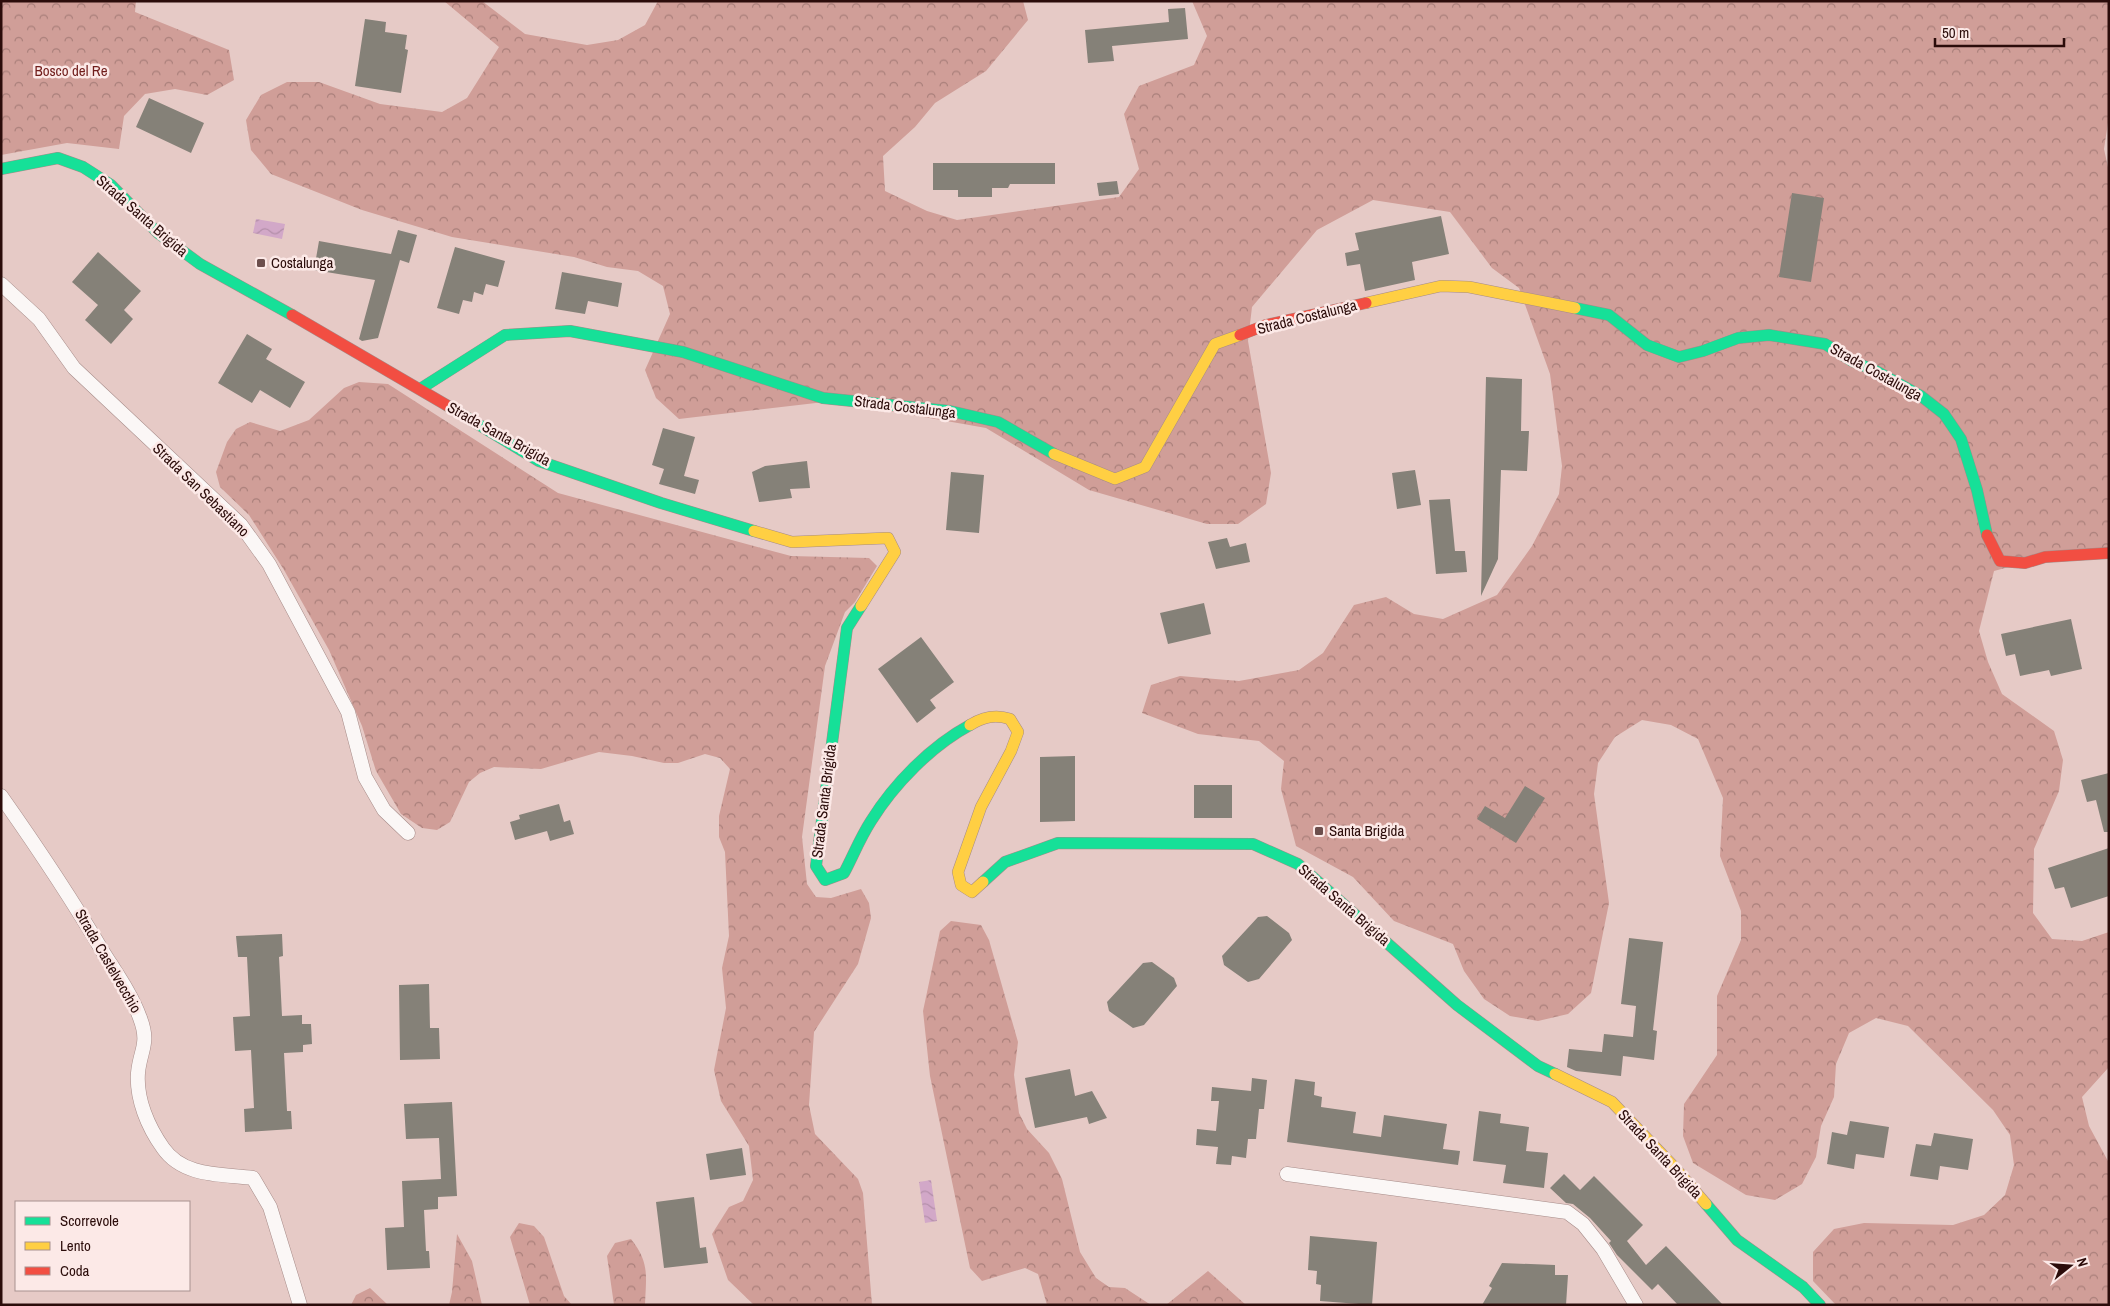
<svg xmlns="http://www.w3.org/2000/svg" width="2110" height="1306" font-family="'Archivo Narrow',sans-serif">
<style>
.forest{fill:url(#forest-crowns)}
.water{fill:url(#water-waves)}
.building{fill:#858178}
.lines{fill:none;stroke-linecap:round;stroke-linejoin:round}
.street-casing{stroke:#a68b88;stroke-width:15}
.fast-casing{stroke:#a68b88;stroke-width:12}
.slow-casing{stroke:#a68b88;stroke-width:12}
.jam-casing{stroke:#a68b88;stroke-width:12}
.street{stroke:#fbf7f6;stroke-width:14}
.fast{stroke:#16e098;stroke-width:11}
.slow{stroke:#ffcf43;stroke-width:11}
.jam{stroke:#f24e42;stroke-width:11}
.poi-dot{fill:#6c4e4c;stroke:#fce9e7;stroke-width:2}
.labels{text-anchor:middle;stroke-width:5;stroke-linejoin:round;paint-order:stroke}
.park-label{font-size:15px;fill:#701d1b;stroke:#fce9e7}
.street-label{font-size:15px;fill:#2b0c0a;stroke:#fce9e7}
.poi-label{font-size:15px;fill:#2b0c0a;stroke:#fce9e7;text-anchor:start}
</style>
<defs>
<pattern id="forest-crowns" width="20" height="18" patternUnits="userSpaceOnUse" patternTransform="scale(1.25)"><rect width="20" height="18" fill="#d09e98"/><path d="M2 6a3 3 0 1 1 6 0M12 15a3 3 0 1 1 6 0" fill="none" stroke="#a97f7a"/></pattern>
<pattern id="water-waves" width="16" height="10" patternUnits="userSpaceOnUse" patternTransform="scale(1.25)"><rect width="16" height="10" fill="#d2a8c8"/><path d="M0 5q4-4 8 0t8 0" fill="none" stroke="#b48faa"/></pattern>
</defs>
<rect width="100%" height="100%" fill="#e6cac6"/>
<path class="forest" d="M1 1H136L135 12 229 50 234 80 207 95 175 89 145 94 124 116 119 149 67 143 1 155Z
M444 1H482L525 34 587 45 618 40 645 25 658 1H1023L1028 20 986 71 935 103 915 127 883 156 885 191 927 211 957 220 1119 197 1139 169 1124 114 1139 86 1194 65 1207 36 1192 1H2109V116L2104 149 2109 172V551L2053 555 1994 571 1979 631 1988 662 2002 694 2054 731 2063 760 2059 791 2034 849 2033 913 2052 939 2082 941 2109 932V1067L2082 1097 2089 1126 2109 1163V1305H1836L1813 1281V1252L1834 1229 1864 1223 1953 1225 1984 1215 2005 1195 2014 1165 2010 1135 1993 1110 1908 1026 1876 1018 1849 1033 1836 1064 1834 1097 1821 1126 1816 1157 1802 1184 1775 1200 1746 1195 1693 1163 1683 1136 1684 1104 1717 1055V996L1741 940V911L1720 856 1723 798 1698 739 1671 725 1642 720 1615 737 1598 763 1594 794 1609 903 1591 993 1568 1014 1538 1021 1510 1016 1484 999 1464 971 1453 944 1394 921 1353 877 1296 846 1281 789 1284 761 1259 741 1198 734 1142 713 1151 685 1180 676 1239 681 1299 670 1323 653 1354 605 1386 597 1414 614 1443 619 1497 595 1532 546 1559 494 1562 466 1550 374 1519 288 1492 268 1450 212 1373 200 1317 230 1252 307 1248 341 1271 473 1266 504 1238 524H1207L1089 490 986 428 833 401 679 419 656 398 645 370 670 314 663 286 638 271 607 267 574 257 452 237 362 210 271 174 251 150 246 120 261 95 287 82H319L380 104 442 112 467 98 499 47Z
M359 382 388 384 558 493 791 556 869 558 877 566 855 602 845 612 825 666 802 837 807 884 816 897 831 898 861 889 869 903 871 918 858 964 814 1032 809 1105 815 1134 858 1179 863 1193 872 1305H754L728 1280 712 1234 729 1207 743 1201 753 1180 749 1146 721 1101 714 1070 726 1008 722 968 729 936 725 852 719 837V816L730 769 720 758 705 754 678 763H664L632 756 599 752 541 769 494 767 480 773 469 782 450 822 437 830 422 828 401 814 376 771 362 726 329 650 284 570 249 515 220 487 216 472 227 442 236 429 250 422 280 431 309 420 344 388Z
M951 921 981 925 989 940 1018 1042 1014 1075 1019 1113 1027 1129 1049 1153 1062 1179 1080 1252 1096 1278 1109 1287 1125 1288 1151 1305H1047L1038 1274 1025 1268 982 1281 970 1268 930 1076 923 1011 940 931Z
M519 1223 534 1226 544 1237 564 1296 572 1305H530L510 1237Z
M457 1234 472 1261 482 1305H449L452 1292Z
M631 1239C650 1263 646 1276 645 1305H614L607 1256 615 1243Z
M1208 1271 1246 1305H1166Z
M370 1288 388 1305H351L356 1295Z"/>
<path class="water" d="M256 219 285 224 282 239 253 233Z
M931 1180 937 1221 925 1223 919 1182Z"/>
<path class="building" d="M1185 8 1188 39 1112 46 1114 61 1088 63 1085 30 1169 22 1168 9Z
M365 19 386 22 385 32 407 35 405 49 408 50 401 93 355 86Z
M149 98 204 123 191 153 136 127Z
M933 163H1055V184H1010L1008 188H992V197H958V190H933Z
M1117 181 1119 194 1099 196 1097 183Z
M1792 193 1824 198 1811 282 1779 277Z
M1441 216 1449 254 1412 262 1415 280 1365 291 1360 264 1347 266 1345 253 1359 250 1355 233Z
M398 230 417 235 409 263 400 260 378 338 362 341 359 339 375 280 314 270 319 241 391 254Z
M455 247 505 261 498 287 486 284 483 295 474 292 472 302 463 300 459 314 437 308Z
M98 252 141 291 124 310 133 319 111 344 85 320 98 305 72 282Z
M562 272 622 283 618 307 588 301 585 314 555 309Z
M247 334 272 349 266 359 305 382 290 408 260 390 252 403 218 383Z
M1486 377 1522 379 1521 431H1529L1527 471 1501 470 1498 559 1481 596Z
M663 428 695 437 684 476 699 480 695 494 659 484 664 469 652 465Z
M807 461 810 488 790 489 792 498 759 502 752 472 765 466Z
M1415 470 1421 505 1397 509 1392 473Z
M951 472 984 475 979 533 946 530Z
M1450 499 1455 551H1465L1467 572 1436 574 1429 500Z
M1227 538 1230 547 1246 543 1250 562 1216 569 1208 542Z
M1204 603 1211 634 1168 644 1160 613Z
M2071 619 2082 669 2051 676 2049 670 2020 676 2015 654 2006 656 2001 634Z
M921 637 954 682 930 700 936 708 917 723 878 669Z
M1075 756V821L1040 822V757Z
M2109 773V832H2104L2096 800 2087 802 2081 780Z
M1194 785H1232V818H1194Z
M1525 786 1545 798 1516 843 1477 819 1485 806 1505 818Z
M559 804 564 822 570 820 574 834 550 841 547 831 515 840 510 822 520 819 519 815Z
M2109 848V896L2071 908 2064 887 2055 889 2048 868Z
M1267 916 1289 933 1292 940 1259 979 1248 982 1224 965 1222 956 1258 917Z
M282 934 283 956 279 957 282 1016 302 1015V1024H311L312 1044 303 1045V1052L284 1053 287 1111H291L292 1129 245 1132 244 1109 254 1108 251 1050 235 1051 233 1017 250 1016 247 957H238L236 936Z
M1629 938 1663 942 1653 1030 1657 1031 1654 1060 1623 1056 1621 1076 1576 1071 1567 1067 1569 1049 1602 1052 1604 1034 1633 1037 1636 1006 1621 1004Z
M1152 962 1174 978 1177 986 1144 1025 1133 1028 1109 1011 1107 1002 1143 963Z
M429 984 430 1028H439L440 1059 400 1060 399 985Z
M1070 1069 1075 1096 1092 1091 1107 1118 1089 1124 1087 1117 1035 1128 1025 1078Z
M1252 1078 1267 1080 1264 1109H1259L1256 1139H1248L1246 1158 1232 1156 1231 1165 1216 1164 1218 1147 1196 1145 1197 1129 1216 1131 1219 1101H1211L1212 1087 1251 1091Z
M1295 1079 1315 1082 1314 1095 1322 1097 1321 1107 1356 1112 1353 1133 1381 1137 1384 1115 1447 1124 1443 1149 1460 1151 1458 1165 1287 1142Z
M452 1102 457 1196 438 1197V1209L424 1210 426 1251H429L430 1268 387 1270 385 1228 404 1227 402 1181 441 1179 439 1138 406 1139 404 1104Z
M1479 1111 1501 1114 1500 1123 1529 1127 1526 1151 1548 1153 1544 1188 1503 1183 1506 1165 1473 1161Z
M1850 1121 1889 1127 1884 1158 1856 1154 1854 1169 1827 1164 1832 1132 1847 1135Z
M1934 1133 1973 1139 1968 1170 1940 1166 1938 1180 1910 1176 1916 1144 1931 1146Z
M742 1148 746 1175 710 1180 706 1154Z
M1564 1174 1580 1190 1594 1176 1643 1225 1627 1241 1646 1265 1666 1246 1723 1305H1678L1658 1284 1652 1290 1617 1255 1609 1243 1611 1241 1590 1218 1573 1204 1566 1203 1550 1188Z
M694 1197 700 1248 706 1247 708 1263 664 1268 656 1202Z
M1310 1236 1377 1242 1372 1305 1320 1301 1321 1285 1316 1284 1317 1271 1308 1270Z
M1502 1263 1555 1265V1275H1568L1566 1305H1482L1492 1288 1489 1286Z"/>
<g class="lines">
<g class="street-casing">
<path id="street" d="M1 284 39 319 74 368 241 525 269 564 348 712 365 777 384 810 408 833
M1 796C37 847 71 898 103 952 116 973 132 995 140 1018 150 1044 140 1050 138 1073 136 1099 148 1127 163 1148 183 1177 221 1174 253 1178L270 1207 300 1305
M1287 1174 1567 1212 1583 1224 1603 1249 1636 1305"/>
</g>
<g class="fast-casing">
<path id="fast" d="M1 169 58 158 83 167 111 185 158 233 200 264 292 315
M1575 308 1609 315 1647 345 1679 357 1703 351 1738 338 1769 335 1825 344 1852 361 1876 371 1921 396 1944 414 1961 439 1977 490 1987 535
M420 389 505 335 570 331 683 352 823 398 950 411 998 422 1054 454
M448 406 539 461 661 503 754 531
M861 606 847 628 816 866 825 880 844 873C853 856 860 838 871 821 894 784 931 746 970 725
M983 882 1005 862 1058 843 1253 844 1298 864 1457 1005 1538 1066 1555 1074
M1706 1204 1737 1240 1803 1287 1820 1305"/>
</g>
<g class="slow-casing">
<path id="slow" d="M1366 303 1441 286 1469 287 1575 308
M1054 454 1115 479 1145 467 1215 344 1240 335
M754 531 792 542 888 538 895 552 861 606
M970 725C983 717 995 714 1010 719L1018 732 1011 751 981 807 958 872 961 885 972 892 983 882
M1555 1074 1612 1102 1675 1168 1706 1204"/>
</g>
<g class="jam-casing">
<path id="jam" d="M292 315 448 406
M1240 335 1266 325 1366 303
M1987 535 2000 561 2025 563 2045 557 2109 553"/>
</g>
<use href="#street" class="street"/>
<use href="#fast" class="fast"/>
<use href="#slow" class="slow"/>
<use href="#jam" class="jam"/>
</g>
<g class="poi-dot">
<rect x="256" y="258" width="10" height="10" rx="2.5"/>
<rect x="1314" y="826" width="10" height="10" rx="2.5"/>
</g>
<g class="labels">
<g class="park-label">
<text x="71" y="76">Bosco del Re</text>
</g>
<g class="street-label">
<text transform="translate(142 216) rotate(41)" y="5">Strada Santa Brigida</text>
<text transform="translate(1307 317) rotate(-14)" y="5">Strada Costalunga</text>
<text transform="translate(1876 372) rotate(29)" y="5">Strada Costalunga</text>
<text transform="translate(905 407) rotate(7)" y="5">Strada Costalunga</text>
<text transform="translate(499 434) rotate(29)" y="5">Strada Santa Brigida</text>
<text transform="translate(201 490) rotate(44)" y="5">Strada San Sebastiano</text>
<text transform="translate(824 801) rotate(-83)" y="5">Strada Santa Brigida</text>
<text transform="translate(1344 905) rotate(41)" y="5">Strada Santa Brigida</text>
<text transform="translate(108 961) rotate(60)" y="5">Strada Castelvecchio</text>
<text transform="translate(1660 1154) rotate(47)" y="5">Strada Santa Brigida</text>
</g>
<g class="poi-label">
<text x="271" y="268">Costalunga</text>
<text x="1329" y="836">Santa Brigida</text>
</g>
</g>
<rect width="2110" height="1306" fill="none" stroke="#2b0c0a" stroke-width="5"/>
<rect x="15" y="1201" width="175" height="90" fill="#fce9e7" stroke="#a8918f"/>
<rect x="25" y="1217" width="25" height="8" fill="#16e098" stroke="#a8918f"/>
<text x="60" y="1226" font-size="15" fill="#2b0c0a">Scorrevole</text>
<rect x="25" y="1242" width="25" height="8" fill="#ffcf43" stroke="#a8918f"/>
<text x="60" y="1251" font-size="15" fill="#2b0c0a">Lento</text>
<rect x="25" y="1267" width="25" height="8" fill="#f24e42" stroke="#a8918f"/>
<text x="60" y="1276" font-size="15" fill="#2b0c0a">Coda</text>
<g transform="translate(2070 1266) rotate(73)" stroke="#fce9e7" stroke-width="4" paint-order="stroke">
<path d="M0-4L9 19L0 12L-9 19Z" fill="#2b0c0a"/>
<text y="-8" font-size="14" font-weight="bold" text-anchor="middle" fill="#2b0c0a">N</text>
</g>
<path d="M1935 38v8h129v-8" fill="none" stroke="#2b0c0a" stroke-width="2.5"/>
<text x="1942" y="38" font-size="15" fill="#2b0c0a" stroke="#fce9e7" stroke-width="4" paint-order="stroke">50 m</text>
</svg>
